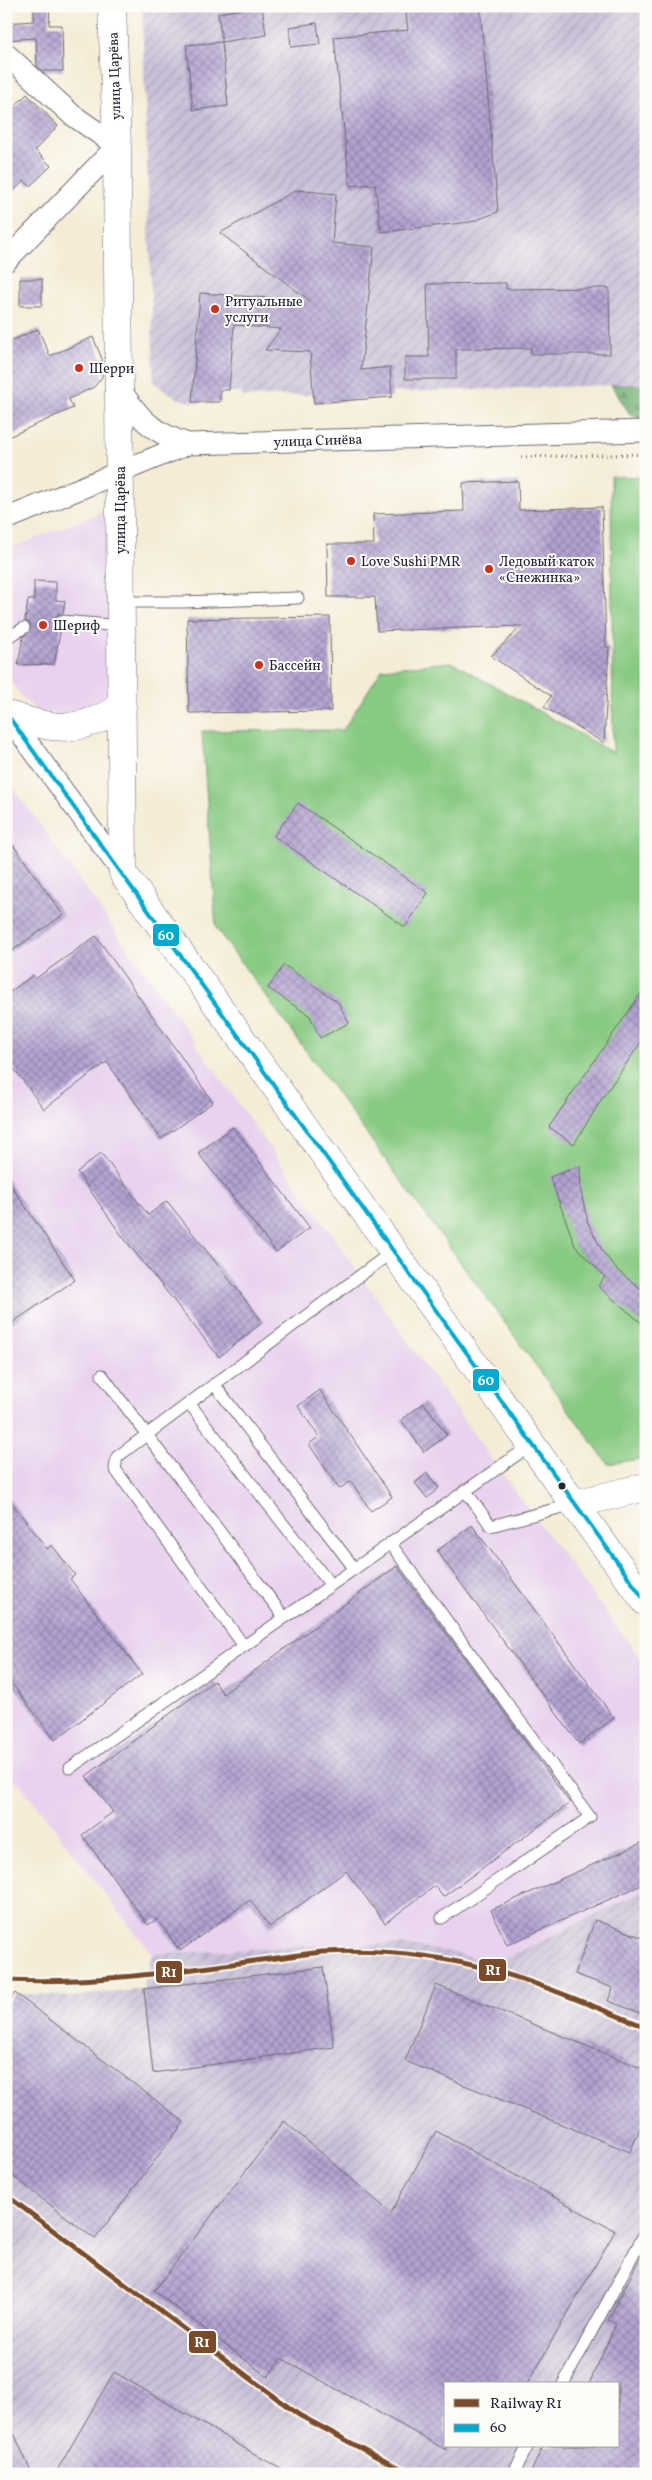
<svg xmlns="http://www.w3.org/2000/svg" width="652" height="2480" font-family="Vollkorn,serif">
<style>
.built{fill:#e8d2ee}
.industrial{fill:url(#industrial-furrows);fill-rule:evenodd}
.forest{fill:url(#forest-firs);stroke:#486856}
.park{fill:#88ca82;stroke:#55765e}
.building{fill:url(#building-cross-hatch)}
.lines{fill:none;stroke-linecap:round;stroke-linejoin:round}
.service-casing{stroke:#6c6971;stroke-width:13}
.minor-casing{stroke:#6c6971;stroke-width:23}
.tertiary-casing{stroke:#6c6971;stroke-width:29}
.primary-casing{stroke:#6c6971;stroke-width:29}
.path{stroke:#6c6971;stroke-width:3;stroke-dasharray:1 4;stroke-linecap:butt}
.service{stroke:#fff;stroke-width:11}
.minor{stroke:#fff;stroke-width:21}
.tertiary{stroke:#fff;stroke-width:28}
.primary{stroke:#fff;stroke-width:28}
.bus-1-casing{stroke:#fdfcf7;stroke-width:8}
.bus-1{stroke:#00a9ce;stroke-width:4}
.rail-1-casing{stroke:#fdfcf7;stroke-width:9}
.rail-1{stroke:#7a4b2a;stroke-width:5}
.poi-dot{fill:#c8321e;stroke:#fdfcf7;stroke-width:2}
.bus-dot{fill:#22223b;stroke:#fdfcf7;stroke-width:2}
.labels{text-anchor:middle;stroke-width:4;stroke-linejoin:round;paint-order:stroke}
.street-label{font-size:14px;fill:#22223b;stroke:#fdfcf7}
.poi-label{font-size:14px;fill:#22223b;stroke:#fdfcf7;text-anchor:start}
.line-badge{stroke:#fdfcf7;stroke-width:2}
.badge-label{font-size:14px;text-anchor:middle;font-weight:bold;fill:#fff}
</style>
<defs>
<pattern id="industrial-furrows" width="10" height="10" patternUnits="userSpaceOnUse" patternTransform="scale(1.25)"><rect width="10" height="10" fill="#c9bfd7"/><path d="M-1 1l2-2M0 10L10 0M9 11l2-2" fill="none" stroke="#aca4b9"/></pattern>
<pattern id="forest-firs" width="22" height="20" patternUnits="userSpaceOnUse" patternTransform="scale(1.25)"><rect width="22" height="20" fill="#6eae70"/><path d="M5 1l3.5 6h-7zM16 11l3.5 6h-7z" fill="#5a8d5d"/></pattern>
<pattern id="building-cross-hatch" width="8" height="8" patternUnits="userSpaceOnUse" patternTransform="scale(1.25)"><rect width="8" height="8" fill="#b3a2d1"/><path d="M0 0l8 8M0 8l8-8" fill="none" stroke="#9184ab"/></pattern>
</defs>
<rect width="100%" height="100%" fill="#fdfcf7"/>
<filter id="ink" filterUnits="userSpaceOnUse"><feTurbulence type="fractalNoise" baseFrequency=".02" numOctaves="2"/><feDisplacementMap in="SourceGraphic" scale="10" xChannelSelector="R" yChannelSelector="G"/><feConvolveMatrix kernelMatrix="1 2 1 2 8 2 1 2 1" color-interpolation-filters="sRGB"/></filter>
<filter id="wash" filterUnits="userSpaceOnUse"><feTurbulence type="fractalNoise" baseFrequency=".0096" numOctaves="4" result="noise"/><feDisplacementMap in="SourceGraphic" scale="20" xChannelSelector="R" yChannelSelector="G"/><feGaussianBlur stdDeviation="1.12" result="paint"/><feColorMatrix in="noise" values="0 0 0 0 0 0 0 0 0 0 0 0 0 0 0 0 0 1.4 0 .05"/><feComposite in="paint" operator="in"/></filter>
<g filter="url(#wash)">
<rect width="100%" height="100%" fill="#f4ecd6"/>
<path class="built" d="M110 509 112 704 98 715 39 713 23 698 6 674V550Z
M6 777 497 1467 646 1666V1890L494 1964 453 1952 394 1944 319 1945 152 1954 20 1784 6 1777Z"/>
<path class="industrial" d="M142 6H646V384L243 397 242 393 221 392 220 403 191 402 179 399 154 383Z
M646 1890V2474H6V2004L15 1993 71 1997 143 1989 152 1954 319 1945 394 1944 453 1952 494 1964ZM446 2384H618V2446H446Z"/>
<path class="forest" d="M611 385H646V416H631Z"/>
<path class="park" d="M611 476 646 477V1458L608 1464 216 928 202 731 343 730 382 669 452 662 613 753Z"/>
<g id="blocks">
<path class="building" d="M34 6H50L49 25H62L63 71H43L37 66 36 38 6 40V23L34 21Z
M262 6 266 35 222 42 218 13Z
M405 6H480L498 212 471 222 381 232 375 184 350 186 334 37 408 30Z
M317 23 320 44 291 47 289 27Z
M222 42 228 106 193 110 186 45Z
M27 94 58 126 35 150 51 166 30 186 24 181 6 198V115Z
M296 190 336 194 332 243 374 247 361 370 390 367 392 397 314 403 310 352 265 350 281 329 234 325 229 390H220V402H192L200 293 310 301 220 233Z
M20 279H42V306H20Z
M506 283V289L609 288 610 354H531V348L456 349V379H405V357H429L427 284Z
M38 329 50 356 93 337 102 359V377L94 387 69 399 73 408 6 438V343Z
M518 481 519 510 602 507 606 647H609L604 743 544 707 551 696 491 656 522 626 377 631 375 597H328L327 544H374L373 514 464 511 463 483Z
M34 581 56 582V600L65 601 63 614H58L55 620V625L61 628 54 664 18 665 23 637 31 629 30 624 25 621 28 600H34Z
M330 617 331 711 189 713 187 619Z
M298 803 428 893 405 927 274 836Z
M6 835 63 915 6 955Z
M96 936 213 1102 161 1139 107 1062 44 1109 6 1058V995L33 975 35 979Z
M284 965 338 1002 349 1023 320 1038 310 1016 268 988Z
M646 986V1035L603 1097 574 1144 549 1127Z
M233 1127 310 1228 276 1252 198 1153Z
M101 1153 148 1215 167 1201 263 1322 219 1357 122 1236 77 1172Z
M580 1166 581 1192 588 1223 603 1252 617 1270 646 1293V1327L598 1286 605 1277 575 1246 550 1177Z
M6 1178 75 1280 6 1327Z
M320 1390 392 1497 371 1511 351 1481 339 1489 309 1444 319 1437 298 1406Z
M424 1403 447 1435 424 1452 401 1420Z
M427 1473 439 1488 427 1498 415 1483Z
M6 1495 47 1549 52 1545 75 1575 70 1579 142 1674 55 1740 6 1676Z
M472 1525 614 1718 579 1744 437 1551Z
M397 1566 570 1803 443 1897 435 1886 385 1923 346 1871 270 1927 250 1900 180 1951 157 1919 148 1925 82 1835 113 1812 86 1776 214 1681 223 1694Z
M646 1841V1883L507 1945 491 1910Z
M595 1920 646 1939V2015L608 2001 613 1988 575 1974Z
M323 1967 334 2047 153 2073 144 1989Z
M436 1985 646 2070V2114L630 2152 405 2061Z
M15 1993 184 2122 95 2239 6 2171V2005Z
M284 2121 391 2213 436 2131 615 2231 527 2384H446V2450L281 2358 268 2377 154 2291Z
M646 2247V2474H530L543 2446H618V2384H589L616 2324 608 2320Z
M114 2372 289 2474H55Z
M6 2415 32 2474H6Z"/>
</g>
</g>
<g filter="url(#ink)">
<use href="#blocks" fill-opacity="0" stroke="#6c6971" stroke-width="1"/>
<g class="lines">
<g class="service-casing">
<path id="service" d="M121 602H182L298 598
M62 621 121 626
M6 638 24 628
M102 1375 284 1617
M214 1384 354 1568
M189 1403 330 1584
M465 1490 491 1526 574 1504
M390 1543 590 1817 442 1918
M244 1646 115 1469 117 1457 393 1251
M70 1768 531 1445
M563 2384 646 2231
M513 2474 528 2446"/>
</g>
<g class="minor-casing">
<path id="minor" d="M6 54 71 114 117 146 6 261
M119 388C140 419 152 433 188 444
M6 519 188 444 646 431
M6 713 123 873"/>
</g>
<g class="tertiary-casing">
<path id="tertiary" d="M574 1504 646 1602"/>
</g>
<g class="primary-casing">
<path id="primary" d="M112 6 117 146 123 873 574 1504 646 1487
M8 715C55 730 78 734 122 707"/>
</g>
<path class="path" d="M521 457 646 454"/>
<use href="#service" class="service"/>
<use href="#minor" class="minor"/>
<use href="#tertiary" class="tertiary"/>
<use href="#primary" class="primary"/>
<g class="bus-1-casing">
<path id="bus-1" d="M6 713 646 1602"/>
</g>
<use href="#bus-1" class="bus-1"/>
<g class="rail-1-casing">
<path id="rail-1" d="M6 1980C111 1985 218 1965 322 1952 380 1949 439 1955 495 1971 546 1985 596 2008 646 2027
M6 2195 299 2415 409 2474"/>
</g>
<use href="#rail-1" class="rail-1"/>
</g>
</g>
<g class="poi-dot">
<circle cx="215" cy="309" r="5"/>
<circle cx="79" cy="368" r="5"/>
<circle cx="351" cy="561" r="5"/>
<circle cx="489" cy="569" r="5"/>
<circle cx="43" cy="625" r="5"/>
<circle cx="259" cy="665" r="5"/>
</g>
<circle class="bus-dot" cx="562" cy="1486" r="4.5"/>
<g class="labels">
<g class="street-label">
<text transform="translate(114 76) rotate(-92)" y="5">улица Царёва</text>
<text transform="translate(318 440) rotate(-2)" y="5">улица Синёва</text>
<text transform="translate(120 510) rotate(-90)" y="5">улица Царёва</text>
</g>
<g class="poi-label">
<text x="225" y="306">Ритуальные<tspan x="225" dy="16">услуги</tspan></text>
<text x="89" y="373">Шерри</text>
<text x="361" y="566">Love Sushi PMR</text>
<text x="499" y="566">Ледовый каток<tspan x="499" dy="16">«Снежинка»</tspan></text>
<text x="53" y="630">Шериф</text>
<text x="269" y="670">Бассейн</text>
</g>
</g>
<g class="line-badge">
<rect x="152" y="923" width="28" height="24" rx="5" fill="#00a9ce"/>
<rect x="472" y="1368" width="28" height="24" rx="5" fill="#00a9ce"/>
<rect x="478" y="1958" width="29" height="24" rx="5" fill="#7a4b2a"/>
<rect x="155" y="1960" width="28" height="24" rx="5" fill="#7a4b2a"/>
<rect x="188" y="2330" width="29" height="24" rx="5" fill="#7a4b2a"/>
</g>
<g class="badge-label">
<text x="166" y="940">60</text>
<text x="486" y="1385">60</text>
<text x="493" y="1975">R1</text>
<text x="169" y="1977">R1</text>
<text x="202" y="2347">R1</text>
</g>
<rect width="652" height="2480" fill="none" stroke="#fdfcf7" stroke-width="25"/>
<rect x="444" y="2382" width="175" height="65" fill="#fdfcf7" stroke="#a5a5ac"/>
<rect x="454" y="2399" width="25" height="8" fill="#7a4b2a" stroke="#a5a5ac"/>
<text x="490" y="2408" font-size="15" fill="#22223b">Railway R1</text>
<rect x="454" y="2424" width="25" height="8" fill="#00a9ce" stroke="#a5a5ac"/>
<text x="490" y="2432" font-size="15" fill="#22223b">60</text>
</svg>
